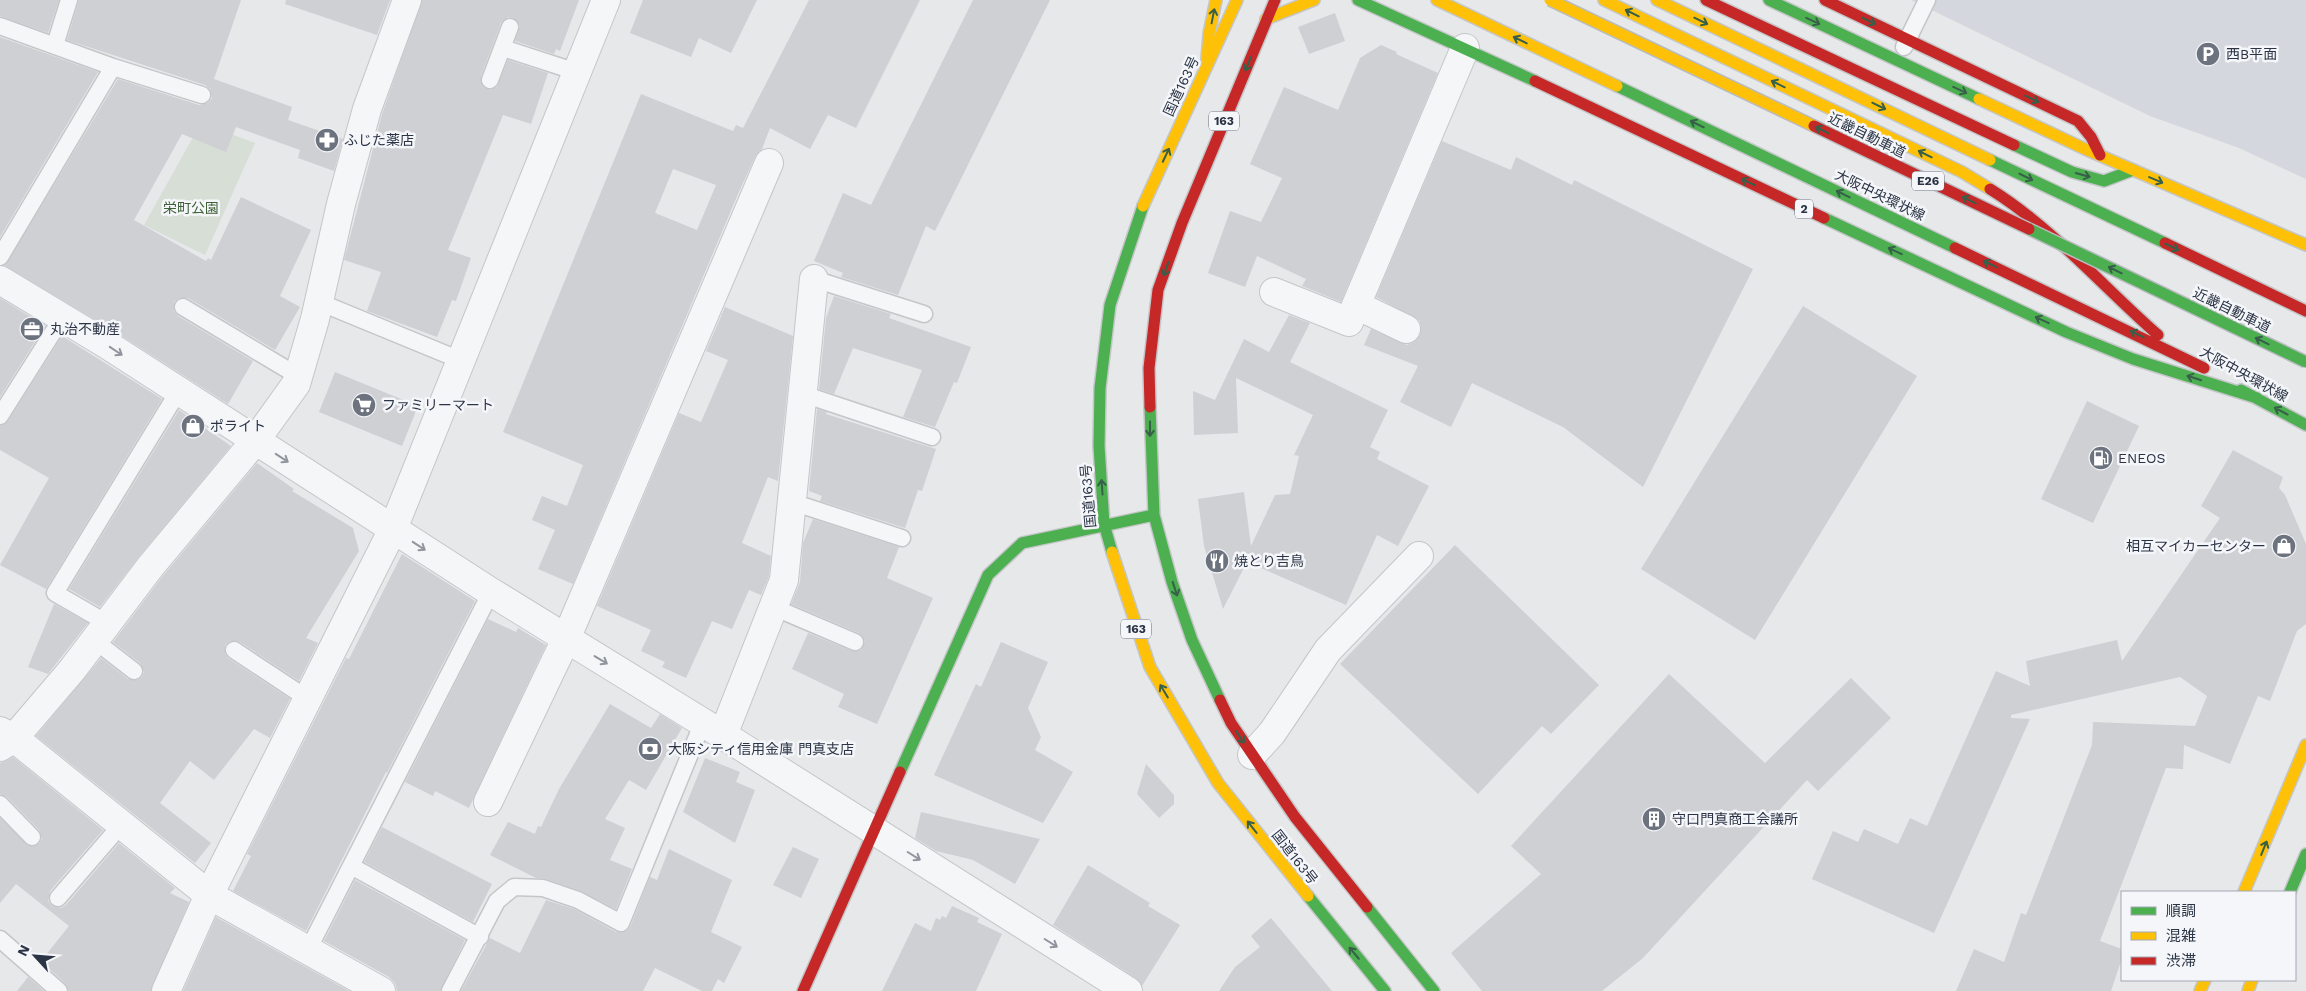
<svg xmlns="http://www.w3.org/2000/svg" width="2306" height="991" font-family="'Work Sans','Noto Sans JP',sans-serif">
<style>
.built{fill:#d4d7dd}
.green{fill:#d6ded6}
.building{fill:#ced0d3;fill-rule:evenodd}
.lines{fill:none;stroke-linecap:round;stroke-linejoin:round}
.lane-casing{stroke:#c4c6c8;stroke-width:19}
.street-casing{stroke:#c4c6c8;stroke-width:30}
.fast-casing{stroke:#c4c6c8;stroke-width:14}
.slow-casing{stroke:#c4c6c8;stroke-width:14}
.jam-casing{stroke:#c4c6c8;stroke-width:14}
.lane{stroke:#f5f6f7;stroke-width:16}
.street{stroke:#f5f6f7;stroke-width:28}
.fast{stroke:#4caf50;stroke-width:11}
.slow{stroke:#ffc107;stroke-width:11}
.jam{stroke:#c62828;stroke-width:11}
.fast-bridge-casing{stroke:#b8bbbf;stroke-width:14;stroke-linecap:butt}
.slow-bridge-casing{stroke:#b8bbbf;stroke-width:14;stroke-linecap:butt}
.jam-bridge-casing{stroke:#b8bbbf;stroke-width:14;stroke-linecap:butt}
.fast-bridge{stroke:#4caf50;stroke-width:11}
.slow-bridge{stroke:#ffc107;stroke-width:11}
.jam-bridge{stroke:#c62828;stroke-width:11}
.oneway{stroke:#375f49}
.oneway2{stroke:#90959e}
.labels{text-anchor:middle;stroke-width:5;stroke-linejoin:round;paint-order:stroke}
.shield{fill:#f4f6f9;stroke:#676e7b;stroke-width:1}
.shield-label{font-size:12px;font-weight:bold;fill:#2b3445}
.poi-label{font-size:14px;fill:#2b3445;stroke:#f4f6f9;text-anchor:start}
.street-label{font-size:14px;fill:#2b3445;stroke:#f4f6f9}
.park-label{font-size:14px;fill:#3f6138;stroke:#f4f6f9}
</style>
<rect width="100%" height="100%" fill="#e6e8ea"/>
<path class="built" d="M1911 0H2306V179L2239 148 2150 116Z"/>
<path class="green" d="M201 123 255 143 205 255 144 225Z"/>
<path class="building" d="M0 0H59L48 33 0 16Z
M79 0H241L214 79 292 107 288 120 343 139 334 171 298 158 300 150 236 127 226 152 182 134 134 220 206 261 208 258 211 260 241 197 311 230 280 296 300 307 275 350 188 298H179L174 302V311L178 316 253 361 228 404 114 331 5 266 118 79 199 105 208 103 212 98 210 89 205 85 67 40Z
M286 0H390L377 35 285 4Z
M422 0H579L560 51 556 49 554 54 515 41 520 26 514 18 508 17 501 23 481 76 483 87 491 90 497 87 508 60 548 73 531 124 503 115 448 250 471 258 456 301 452 300 437 337 367 311 381 272 344 260 382 114Z
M643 0H757L731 53 699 38 691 57 630 33Z
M809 0H920L856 128 828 115 810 149 770 128 762 149 755 157 738 194 573 584 538 569 555 530 532 520 542 496 567 506 583 465 503 432 641 94 733 131 736 125 743 128ZM673 169 716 185 697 230 655 213Z
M973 0H1050L935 231 926 226 898 295 841 277 843 273 814 261 843 193 871 205Z
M1335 13 1345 41 1309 54 1298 27Z
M0 37 98 72 0 237Z
M1381 45 1397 52 1396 54 1438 73 1341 302 1302 286 1306 279 1257 256 1245 287 1208 273 1230 211 1261 222 1282 178 1250 164 1284 87 1338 110 1360 58Z
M1442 141 1511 170 1516 157 1572 185 1574 180 1753 269 1643 487 1563 427 1472 383 1451 427 1400 402 1418 366 1364 345 1371 329 1407 345 1414 342 1420 335 1421 327 1419 320 1376 297Z
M834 296 891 314 889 318 971 347 957 383 954 382 935 427 903 417 922 370 853 348 834 394 819 389 826 318Z
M0 298 45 326 0 397Z
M1803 306 1917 376 1755 640 1641 569Z
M725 307 793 336 778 481 768 477 742 543 771 556 769 576 761 595 749 590 732 629 712 621 686 678 662 667 665 662 641 651 651 630 597 606 679 413 701 422 728 360 706 351Z
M1289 315 1310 323 1290 362 1388 410 1370 447 1380 452 1377 459 1429 486 1398 546 1377 535 1346 605 1247 562 1223 609 1204 546 1198 499 1244 492 1251 546 1275 495 1290 494 1299 456 1294 455 1313 415 1236 378 1238 433 1194 435 1193 391 1215 400 1244 339 1269 352Z
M62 336 162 399 46 589 0 565 49 478 0 450V426L8 421Z
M335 372 418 406 402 446 319 412Z
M2087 401 2139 426 2093 523 2041 499Z
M817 409 827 412 826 414 936 449 922 491 918 490 905 528 820 501 822 496 809 491Z
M179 410 231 446 138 558 100 607 69 589Z
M2233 450 2283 477 2279 488 2285 495 2306 544V624L2297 631 2270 701 2258 696 2230 764 2184 745 2183 769 2166 768 2100 941 2122 949V958L2111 991H1956L1974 949 2004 962 2021 913 2026 915 2092 745 2093 722 2195 726 2207 696 2180 677 2011 715V718L2030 719 1934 933 1812 879 1833 831 1858 842 1864 829 1898 844 1910 818 1927 826 1996 671 2030 686 2026 661 2117 640 2122 661 2220 518 2201 506Z
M257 463 294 489 292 491 353 528 359 551 306 638 318 643 299 681 240 642 230 641 225 645V654L228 658 290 699 270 738 254 729 214 780 190 761 160 803 211 843 195 863 36 736 101 658 128 679 137 680 142 677 144 672 140 663 113 642 162 577Z
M813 519 899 547 887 578 933 598 877 724 838 707 844 694 792 669 808 633 852 651 861 650 865 641 859 633 791 604 800 582 803 543Z
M1455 545 1599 685 1551 734 1542 726 1478 794 1340 664Z
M402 554 475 601 387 773 386 772 306 931 233 891 251 856 247 854 346 658 349 659Z
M54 604 88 623 48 674 28 667Z
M488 619 516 632 518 628 546 645 469 808 435 791 433 796 405 782Z
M1001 642 1048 662 1028 708 1041 737 1035 750 1073 772 1043 823 934 775 976 684 981 687Z
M1669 674 1765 763 1851 678 1891 718 1818 791 1807 780 1643 958 1602 991H1482L1451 953 1541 874 1511 846Z
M610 704 651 728 660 714 682 728 646 790 629 780 605 819 625 828 610 860 632 869 616 909 581 891 546 879 536 878 490 855 508 822 535 834 538 826 541 827 559 789Z
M13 757 103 830 50 891 48 901 52 906 61 908 66 905 119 843 175 888 170 893 189 902 151 991H69L66 984 41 961 69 926 16 884 0 903V818L29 846 39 844 42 839 39 830 7 797 0 794V763Z
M705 758 740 772 736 782 755 790 735 843 683 812Z
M1146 764 1174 795V804L1159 818 1137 794Z
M921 812 1040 839 1015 884 973 860 936 851 915 838Z
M382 827 492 884 473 922 364 862Z
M793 847 819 859 801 898 773 885Z
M669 849 732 880 711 932 742 947 724 983 718 979 712 991H702L655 968 643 991H461L490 938 520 953 546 900 574 909 616 932 626 931 630 927 650 877 657 880Z
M1088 865 1150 903 1148 906 1180 925 1142 986 1136 978 1053 925Z
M355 880 465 940 440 991H397L395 983 389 977 324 941Z
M952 906 979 918 977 922 1002 934 976 991H882L915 923 931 931 936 918 940 920 942 916 946 918Z
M216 917 349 991H183Z
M1271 918 1332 991H1219L1235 967 1260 947 1251 936Z
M28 977 44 991H17Z"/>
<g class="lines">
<g class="lane-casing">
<path id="lane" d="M0 26 113 67 0 257
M55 45 69 0
M1904 47 1927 0
M503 48 577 72
M113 67 202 95
M490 80 510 27
M814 279 924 314
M319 302 460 360
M183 307 298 376
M803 394 932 437
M0 416 62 318
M792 502 902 538
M773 607 855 642
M107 623 55 593 178 392
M94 640 134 671
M234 650 308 699
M0 804 32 837
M351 866 480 937
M58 898 121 825
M0 939 59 991
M308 950 491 592
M450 991 497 901 514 887 543 888 578 900 621 923 703 722"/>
</g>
<g class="street-casing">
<path id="street" d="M0 280 106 344 491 592 723 735 1128 991
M1274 292 1349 322 1465 48
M1356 305 1406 329
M0 731 14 738 209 895 381 991
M723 735 784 580 814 279
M0 747 14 738 72 670 150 567 255 441 296 384 315 319 341 204 367 109 407 0
M1252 755 1272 733 1328 650 1419 556
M488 802 566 639 769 163
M166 991 209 895 393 529 606 0"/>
</g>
<g class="fast-casing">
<path id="fast" d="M1358 0 1535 81
M1769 0 1979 99
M1617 86 1955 248
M2014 145 2072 172 2104 181 2133 170
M1990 160 2165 243
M1824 218 2066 332 2133 359 2257 398
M2241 390 2306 425
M1150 407 1154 515 1172 582 1192 640 1220 700
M1112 552 1104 524 1099 446 1100 388 1110 305 1143 206
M900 772 988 575 1022 543 1154 515
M2290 892 2306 854
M1308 896 1385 991
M1367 907 1434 991"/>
</g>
<g class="slow-casing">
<path id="slow" d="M1437 0 1617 86
M1604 0 1962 172 1990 189
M1657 0 1990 160
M1266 19 1314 0
M1207 59 1209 34 1216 0
M1979 99 2085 149 2306 245
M1143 206 1237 0
M1112 552 1150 667 1218 783 1308 896
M2244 892 2306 745
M2200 991 2205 980
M2248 991 2252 980"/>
</g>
<g class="jam-casing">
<path id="jam" d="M1706 0 2014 145
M1825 0 2078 121 2091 137 2100 155
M1535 81 1824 218
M1990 189C2053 228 2102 286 2158 335
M2165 243 2306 311
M1955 248 2204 368
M1150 407 1149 368 1158 290 1182 223 1275 0
M1220 700 1231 723 1295 817 1367 907
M803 991 900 772"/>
</g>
<use href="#lane" class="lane"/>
<use href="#street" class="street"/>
<use href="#fast" class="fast"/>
<use href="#slow" class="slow"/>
<use href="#jam" class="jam"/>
<g class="fast-bridge-casing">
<path id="fast-bridge" d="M2029 229 2306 362"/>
</g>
<g class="slow-bridge-casing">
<path id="slow-bridge" d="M1550 0 1814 126"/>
</g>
<g class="jam-bridge-casing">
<path id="jam-bridge" d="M1814 126 2029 229"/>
</g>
<use href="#fast-bridge" class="fast-bridge"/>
<use href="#slow-bridge" class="slow-bridge"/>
<use href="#jam-bridge" class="jam-bridge"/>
</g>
<defs><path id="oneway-shaft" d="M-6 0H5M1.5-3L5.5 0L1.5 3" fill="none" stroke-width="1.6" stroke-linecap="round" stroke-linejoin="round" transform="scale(1.25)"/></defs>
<g class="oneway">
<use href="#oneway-shaft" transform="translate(1632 13) rotate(-154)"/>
<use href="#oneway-shaft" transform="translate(1213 16) rotate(-79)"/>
<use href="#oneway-shaft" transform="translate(1701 21) rotate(26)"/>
<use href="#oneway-shaft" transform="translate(1813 21) rotate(25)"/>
<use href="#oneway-shaft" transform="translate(1869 21) rotate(26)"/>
<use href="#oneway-shaft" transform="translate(1520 40) rotate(-154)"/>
<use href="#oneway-shaft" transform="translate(1248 64) rotate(112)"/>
<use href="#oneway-shaft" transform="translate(1778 84) rotate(-154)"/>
<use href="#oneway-shaft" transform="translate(1960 90) rotate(25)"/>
<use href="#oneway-shaft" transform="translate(2032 99) rotate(26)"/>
<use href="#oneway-shaft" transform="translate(1879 106) rotate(26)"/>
<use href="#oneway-shaft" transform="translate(1697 124) rotate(-154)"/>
<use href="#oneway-shaft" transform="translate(1822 130) rotate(-154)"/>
<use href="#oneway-shaft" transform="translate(1925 154) rotate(-154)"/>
<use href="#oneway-shaft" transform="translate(1166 155) rotate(-65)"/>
<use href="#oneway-shaft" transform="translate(2083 175) rotate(16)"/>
<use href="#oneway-shaft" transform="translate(2026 177) rotate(26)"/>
<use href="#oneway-shaft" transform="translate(2156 180) rotate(23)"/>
<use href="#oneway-shaft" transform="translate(1748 182) rotate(-155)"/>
<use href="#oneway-shaft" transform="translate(1843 194) rotate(-154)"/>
<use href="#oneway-shaft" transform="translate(1969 200) rotate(-154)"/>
<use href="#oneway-shaft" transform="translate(2172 247) rotate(26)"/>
<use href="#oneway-shaft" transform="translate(1895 251) rotate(-155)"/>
<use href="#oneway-shaft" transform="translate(1990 264) rotate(-154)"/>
<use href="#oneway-shaft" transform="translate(1166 269) rotate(109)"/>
<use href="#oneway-shaft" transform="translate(2115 270) rotate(-154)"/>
<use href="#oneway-shaft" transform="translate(2042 320) rotate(-155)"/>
<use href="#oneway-shaft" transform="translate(2137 334) rotate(-154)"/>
<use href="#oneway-shaft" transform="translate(2262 341) rotate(-154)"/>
<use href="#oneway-shaft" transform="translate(2194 378) rotate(-162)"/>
<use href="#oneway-shaft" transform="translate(2281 411) rotate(-152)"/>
<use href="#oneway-shaft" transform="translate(1150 429) rotate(90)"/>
<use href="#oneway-shaft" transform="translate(1102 487) rotate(-94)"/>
<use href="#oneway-shaft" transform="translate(1175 589) rotate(72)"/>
<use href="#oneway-shaft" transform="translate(1164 691) rotate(-121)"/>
<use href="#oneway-shaft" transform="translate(1240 737) rotate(57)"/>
<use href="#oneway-shaft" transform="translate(1252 827) rotate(-128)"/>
<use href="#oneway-shaft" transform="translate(2264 848) rotate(-68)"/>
<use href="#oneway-shaft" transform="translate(1354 953) rotate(-130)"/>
</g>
<g class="oneway2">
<use href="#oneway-shaft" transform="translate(116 351) rotate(34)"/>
<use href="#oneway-shaft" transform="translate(282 458) rotate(33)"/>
<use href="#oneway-shaft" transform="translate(419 546) rotate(33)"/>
<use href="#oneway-shaft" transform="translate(601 660) rotate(31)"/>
<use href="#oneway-shaft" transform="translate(914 856) rotate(32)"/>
<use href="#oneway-shaft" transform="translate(1051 943) rotate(32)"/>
</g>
<defs>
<g id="parking-disc" transform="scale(1.25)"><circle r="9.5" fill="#6c737f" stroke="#f4f6f9"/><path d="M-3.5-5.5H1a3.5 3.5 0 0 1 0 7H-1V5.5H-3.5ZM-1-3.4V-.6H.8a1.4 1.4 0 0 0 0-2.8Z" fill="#fff"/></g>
<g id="pharmacy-disc" transform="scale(1.25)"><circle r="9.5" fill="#6c737f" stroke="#f4f6f9"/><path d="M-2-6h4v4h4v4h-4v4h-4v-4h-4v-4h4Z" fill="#fff"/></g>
<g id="office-disc" transform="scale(1.25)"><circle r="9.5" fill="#6c737f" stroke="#f4f6f9"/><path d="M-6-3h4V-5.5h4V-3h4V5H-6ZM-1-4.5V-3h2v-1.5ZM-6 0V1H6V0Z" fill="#fff"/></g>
<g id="supermarket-disc" transform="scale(1.25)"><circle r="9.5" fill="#6c737f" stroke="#f4f6f9"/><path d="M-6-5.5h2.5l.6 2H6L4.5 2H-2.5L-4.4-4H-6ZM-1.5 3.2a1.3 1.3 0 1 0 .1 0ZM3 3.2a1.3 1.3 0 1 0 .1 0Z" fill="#fff"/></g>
<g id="shop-disc" transform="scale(1.25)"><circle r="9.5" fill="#6c737f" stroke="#f4f6f9"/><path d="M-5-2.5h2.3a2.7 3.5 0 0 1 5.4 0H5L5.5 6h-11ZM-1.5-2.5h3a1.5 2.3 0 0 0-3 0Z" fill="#fff"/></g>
<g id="fuel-disc" transform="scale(1.25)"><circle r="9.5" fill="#6c737f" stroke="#f4f6f9"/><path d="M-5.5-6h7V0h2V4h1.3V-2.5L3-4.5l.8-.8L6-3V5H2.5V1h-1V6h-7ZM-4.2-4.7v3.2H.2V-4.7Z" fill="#fff"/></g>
<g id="restaurant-disc" transform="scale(1.25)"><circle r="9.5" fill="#6c737f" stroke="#f4f6f9"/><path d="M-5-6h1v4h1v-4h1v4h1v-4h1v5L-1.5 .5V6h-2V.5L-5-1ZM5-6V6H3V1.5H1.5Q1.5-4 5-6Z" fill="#fff"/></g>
<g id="bank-disc" transform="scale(1.25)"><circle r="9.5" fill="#6c737f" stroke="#f4f6f9"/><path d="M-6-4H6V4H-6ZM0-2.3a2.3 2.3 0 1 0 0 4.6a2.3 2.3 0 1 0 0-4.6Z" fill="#fff"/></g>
<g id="building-disc" transform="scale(1.25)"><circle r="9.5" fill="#6c737f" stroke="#f4f6f9"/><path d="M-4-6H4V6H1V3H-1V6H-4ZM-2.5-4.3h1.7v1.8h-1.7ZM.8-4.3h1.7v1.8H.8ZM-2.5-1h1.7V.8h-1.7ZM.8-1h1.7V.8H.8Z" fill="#fff"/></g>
</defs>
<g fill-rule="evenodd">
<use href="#parking-disc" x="2208" y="54"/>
<use href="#pharmacy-disc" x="327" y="140"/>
<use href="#office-disc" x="32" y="329"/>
<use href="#supermarket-disc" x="364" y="405"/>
<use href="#shop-disc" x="193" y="426"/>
<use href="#fuel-disc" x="2101" y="458"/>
<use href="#shop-disc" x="2284" y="546"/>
<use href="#restaurant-disc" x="1217" y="561"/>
<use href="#bank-disc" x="650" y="749"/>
<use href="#building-disc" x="1654" y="819"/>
</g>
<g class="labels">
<g class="shield">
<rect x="1209" y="111.5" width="30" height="19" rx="4"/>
<rect x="1912" y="171.5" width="32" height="19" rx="4"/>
<rect x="1795" y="199.5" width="18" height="19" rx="4"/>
<rect x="1121" y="619.5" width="30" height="19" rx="4"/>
</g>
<g class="shield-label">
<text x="1224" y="125">163</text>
<text x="1928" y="185">E26</text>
<text x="1804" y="213">2</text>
<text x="1136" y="633">163</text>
</g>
<g class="poi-label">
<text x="2226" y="59">西B平面</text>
<text x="344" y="145">ふじた薬店</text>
<text x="50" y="334">丸治不動産</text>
<text x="382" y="410">ファミリーマート</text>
<text x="210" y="431">ポライト</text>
<text x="2118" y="463">ENEOS</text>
<text x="2266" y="551" text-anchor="end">相互マイカーセンター</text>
<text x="1234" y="566">焼とり吉鳥</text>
<text x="668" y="754">大阪シティ信用金庫 門真支店</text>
<text x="1672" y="824">守口門真商工会議所</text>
</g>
<g class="street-label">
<text transform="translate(1181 86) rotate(-65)" y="5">国道163号</text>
<text transform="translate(1867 135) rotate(26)" y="5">近畿自動車道</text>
<text transform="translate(1880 195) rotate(26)" y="5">大阪中央環状線</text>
<text transform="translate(2232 310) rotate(26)" y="5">近畿自動車道</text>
<text transform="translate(2244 374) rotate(29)" y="5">大阪中央環状線</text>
<text transform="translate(1088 496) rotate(-95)" y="5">国道163号</text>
<text transform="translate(1295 857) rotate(52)" y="5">国道163号</text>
</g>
<g class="park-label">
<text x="191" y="213">栄町公園</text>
</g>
</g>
<rect x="2121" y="891" width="175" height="90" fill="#f4f6f9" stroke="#a4a8b1"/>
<rect x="2131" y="907" width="25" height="8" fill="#4caf50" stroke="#a4a8b1"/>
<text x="2166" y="916" font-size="15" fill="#2b3445">順調</text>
<rect x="2131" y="932" width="25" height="8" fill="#ffc107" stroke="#a4a8b1"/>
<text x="2166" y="941" font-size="15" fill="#2b3445">混雑</text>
<rect x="2131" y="957" width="25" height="8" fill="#c62828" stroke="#a4a8b1"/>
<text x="2166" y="966" font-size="15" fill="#2b3445">渋滞</text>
<g transform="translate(35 956) rotate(296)" stroke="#f4f6f9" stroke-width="4" paint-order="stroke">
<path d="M0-4L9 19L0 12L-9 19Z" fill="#2b3445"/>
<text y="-8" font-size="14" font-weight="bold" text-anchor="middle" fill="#2b3445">N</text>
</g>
</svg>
